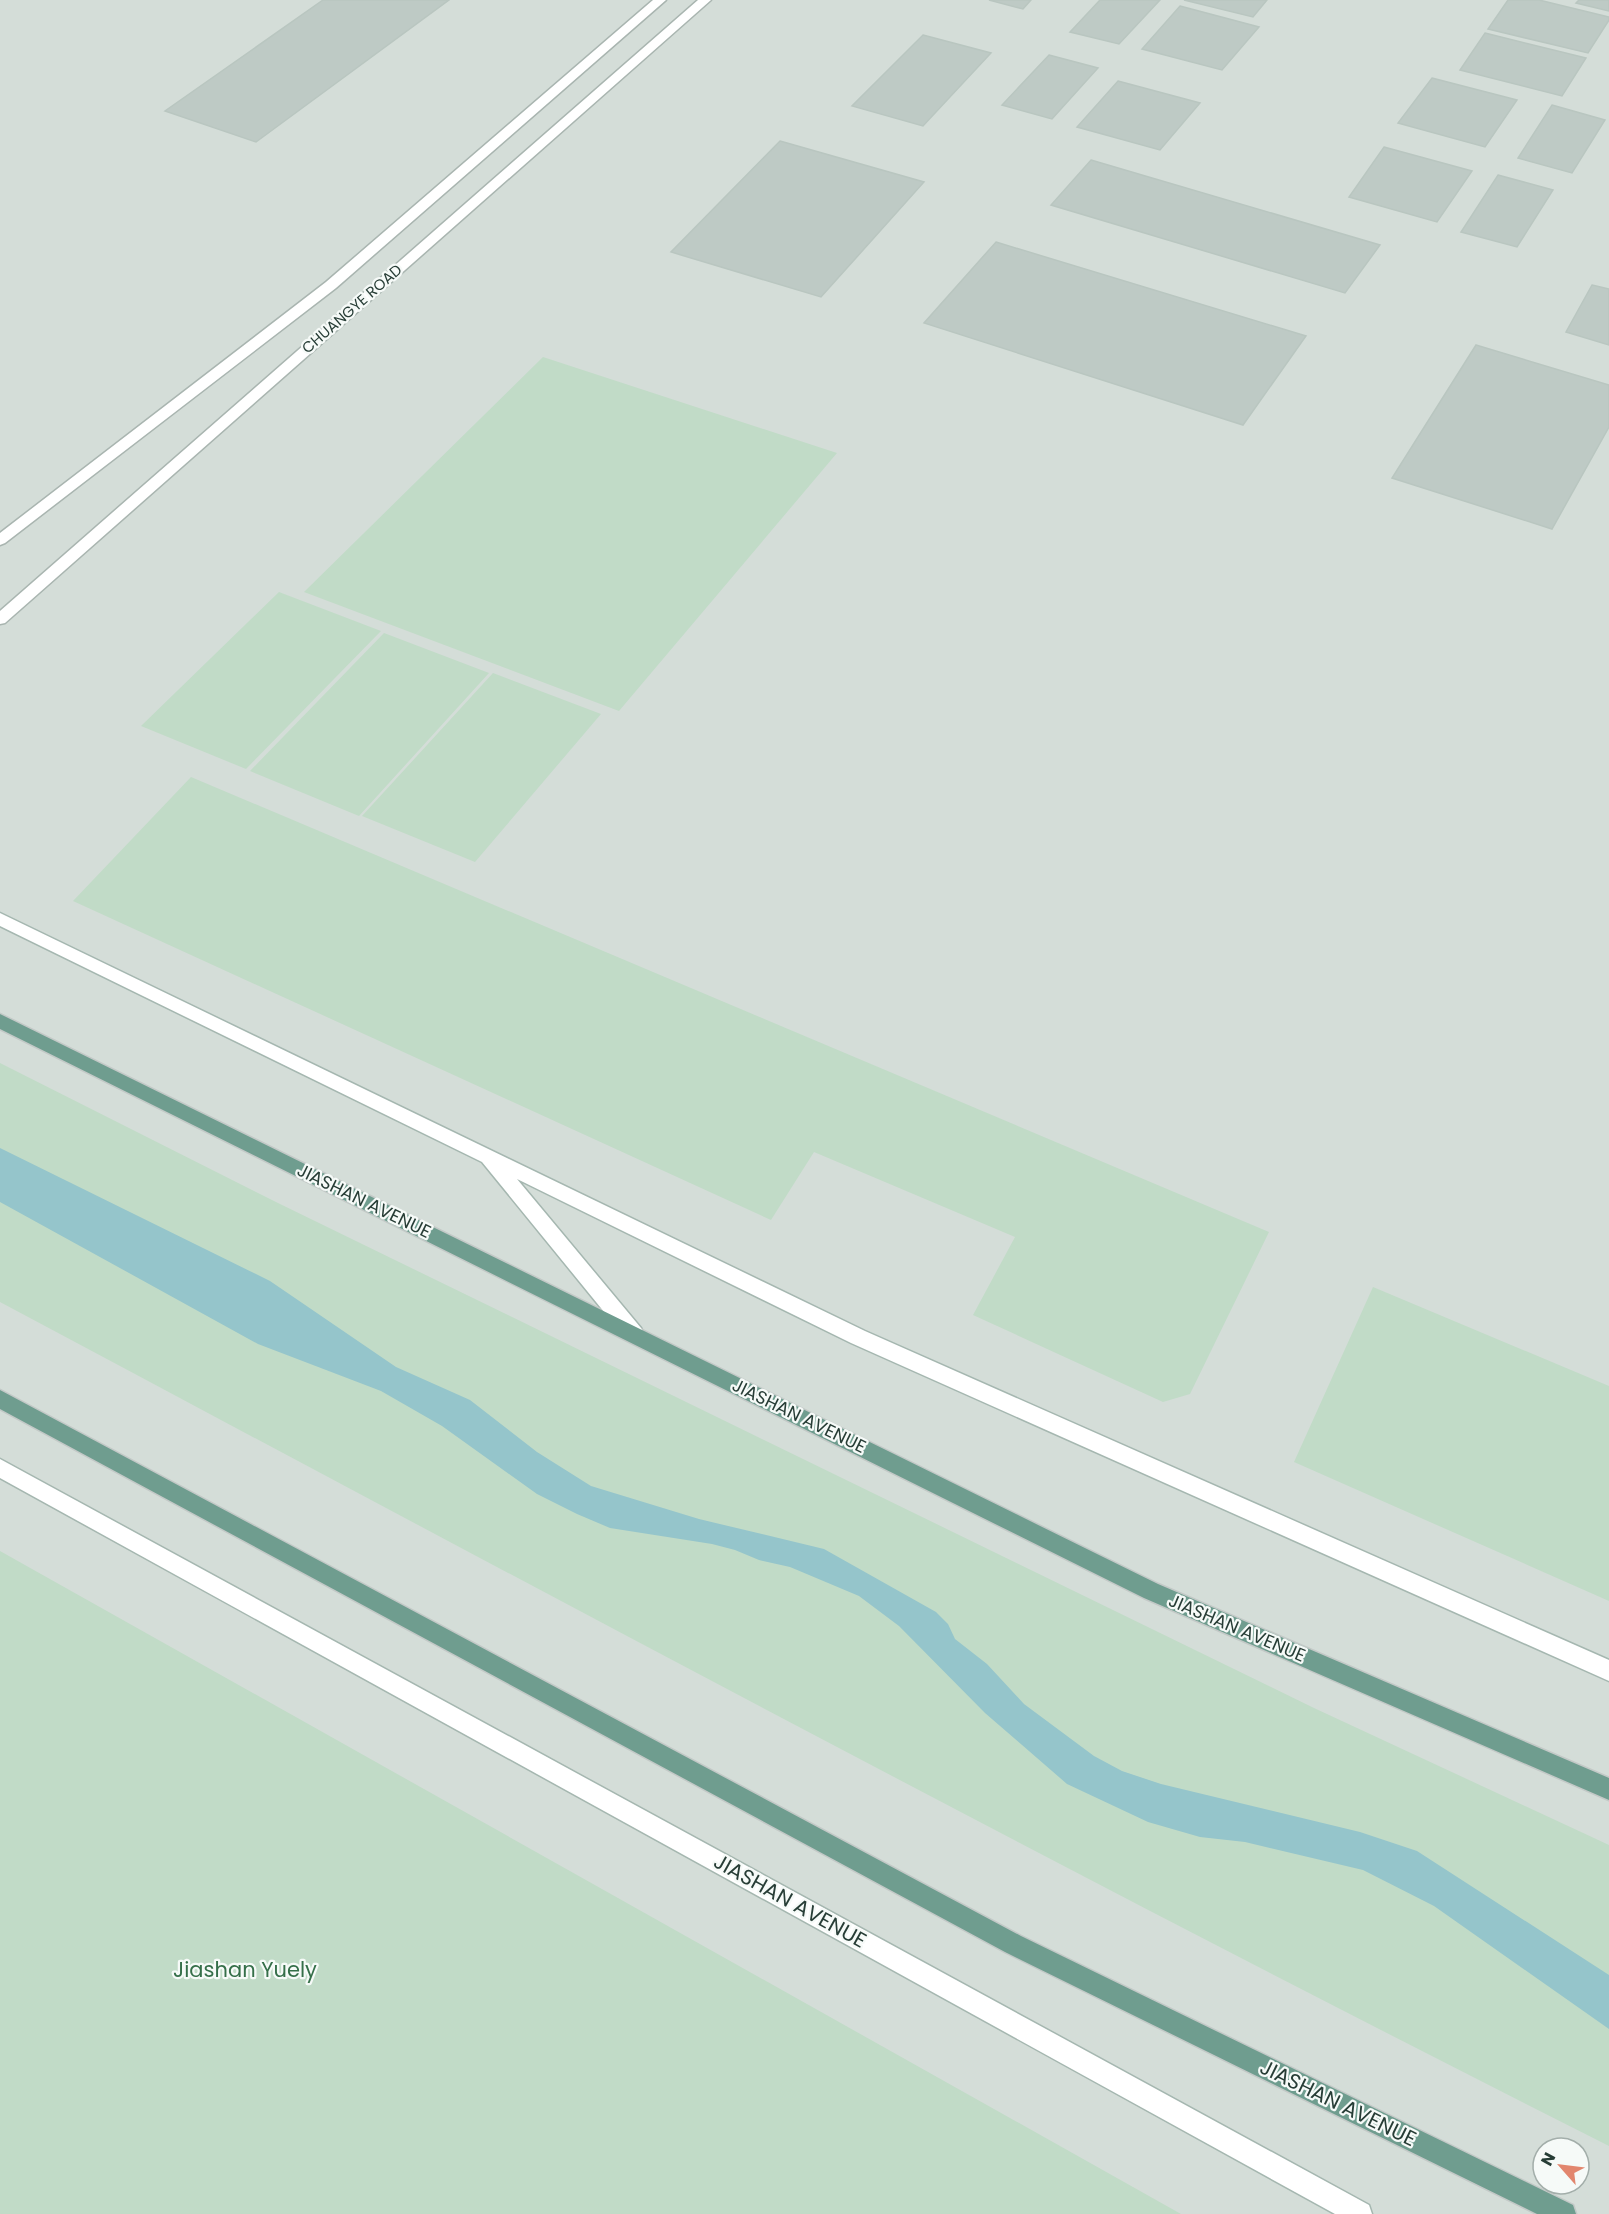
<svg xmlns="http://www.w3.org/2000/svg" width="1609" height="2214" font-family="Poppins,sans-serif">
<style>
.built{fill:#d4ddd8;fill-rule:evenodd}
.green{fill:#c1dbc7}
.water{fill:#95c5cb}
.building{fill:#becac5;stroke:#b9c6c0;stroke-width:1.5}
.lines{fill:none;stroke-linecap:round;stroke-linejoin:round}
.minor-casing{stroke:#a9b5b0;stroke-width:3}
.secondary-casing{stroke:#a5b7b0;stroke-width:3}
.primary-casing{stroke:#c3c9c7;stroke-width:3}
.minor{fill:#fff;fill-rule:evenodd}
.secondary{fill:#fff;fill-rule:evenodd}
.primary{fill:#6f9d8f;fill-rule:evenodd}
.labels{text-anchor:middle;stroke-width:4.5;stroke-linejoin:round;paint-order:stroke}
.far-street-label{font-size:15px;fill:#273d36;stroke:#f6faf8}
.street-label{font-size:18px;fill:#273d36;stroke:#f6faf8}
.near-street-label{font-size:21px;fill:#273d36;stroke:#f6faf8}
.near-park-label{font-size:21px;fill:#356f49;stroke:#f6faf8}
</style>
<rect width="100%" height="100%" fill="#e6ede9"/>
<path class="built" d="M0 0H1609V2214H0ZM1543 2148H1579V2184H1543Z"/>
<path class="green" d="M543 357 837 453 619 711 304 592Z
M279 592 381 631 246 769 141 726Z
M384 633 489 673 359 816 250 771Z
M493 673 601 714 475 862 362 816Z
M191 777 1269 1232 1190 1394 1163 1402 973 1315 1015 1237 814 1152 771 1220 73 901Z
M0 1063 278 1203 1314 1708 1609 1845V2146C1068 1873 534 1587 0 1302Z
M1373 1287 1609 1386V1601L1294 1462Z
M0 1551 1181 2214H0Z"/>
<path class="water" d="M0 1148 270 1281 396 1367 470 1400 537 1452 591 1486 699 1519 824 1549 936 1612 948 1624 955 1639 987 1664 1024 1704 1094 1756 1122 1771 1161 1784 1360 1832 1417 1851 1609 1975V2029L1434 1906 1363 1870 1245 1842 1200 1837 1148 1822 1067 1784 985 1713 899 1626 859 1596 790 1567 759 1560 735 1550 712 1544 610 1528 577 1514 537 1494 442 1426 381 1391 258 1344 0 1202Z"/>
<path class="building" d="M323 0H449L256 142 165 111Z
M989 0H1031L1023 9Z
M1100 0H1160L1119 44 1070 32Z
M1184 0H1267L1253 17Z
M1508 0H1539L1609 17V20L1588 53 1488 29Z
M1579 0H1609V11L1576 3Z
M1180 6 1259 27 1222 70 1142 49Z
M1485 33 1586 58 1562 96 1460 70Z
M923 35 991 53 923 126 852 106Z
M1049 55 1098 68 1052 119 1002 105Z
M1432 78 1517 100 1485 147 1398 123Z
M1118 81 1200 103 1160 150 1077 127Z
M1552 105 1605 120 1572 173 1518 158Z
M780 141 924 182 821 297 671 252Z
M1384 147 1472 171 1437 222 1349 197Z
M1091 160 1380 245 1345 293 1051 205Z
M1498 175 1553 190 1517 247 1461 232Z
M996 242 1306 336 1243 425 924 323Z
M1592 285 1609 289V345L1566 332Z
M1476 345 1609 385V427L1552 529 1392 478Z"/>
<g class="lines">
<g class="minor-casing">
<path id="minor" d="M653 0H666L336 288 5 543 0 545V533L326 282Z
M698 0H711L5 623 0 624V611Z"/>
</g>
<g class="secondary-casing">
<path id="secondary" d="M0 913 865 1331 1609 1660V1681L851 1343 517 1179 641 1328 644 1334 641 1340 634 1342 627 1340 482 1162 0 926Z
M0 1459 1369 2205 1372 2214H1335L0 1478Z"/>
</g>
<g class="primary-casing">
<path id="primary" d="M0 1014 1158 1584 1609 1778V1800L1144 1598 0 1029Z
M0 1390 1021 1936 1573 2205 1576 2214H1537L1005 1952 0 1409Z"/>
</g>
<use href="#minor" class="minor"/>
<use href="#secondary" class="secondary"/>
<use href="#primary" class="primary"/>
</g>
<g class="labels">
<g class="far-street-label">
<text transform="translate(352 309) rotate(-41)" y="5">CHUANGYE ROAD</text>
</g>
<g class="street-label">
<text transform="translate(364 1201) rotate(26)" y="6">JIASHAN AVENUE</text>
<text transform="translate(799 1416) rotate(26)" y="6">JIASHAN AVENUE</text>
<text transform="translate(1237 1628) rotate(23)" y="6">JIASHAN AVENUE</text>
</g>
<g class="near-street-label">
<text transform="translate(790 1901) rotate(29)" y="7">JIASHAN AVENUE</text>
<text transform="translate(1338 2103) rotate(26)" y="7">JIASHAN AVENUE</text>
</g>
<g class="near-park-label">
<text x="245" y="1977">Jiashan Yuely</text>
</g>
</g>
<g transform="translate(1561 2166) rotate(298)"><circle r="28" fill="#f6faf8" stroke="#a3aeaa" stroke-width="1.5"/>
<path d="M0-4.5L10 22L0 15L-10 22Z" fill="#e2866e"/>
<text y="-9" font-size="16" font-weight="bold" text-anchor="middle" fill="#273d36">N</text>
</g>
</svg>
